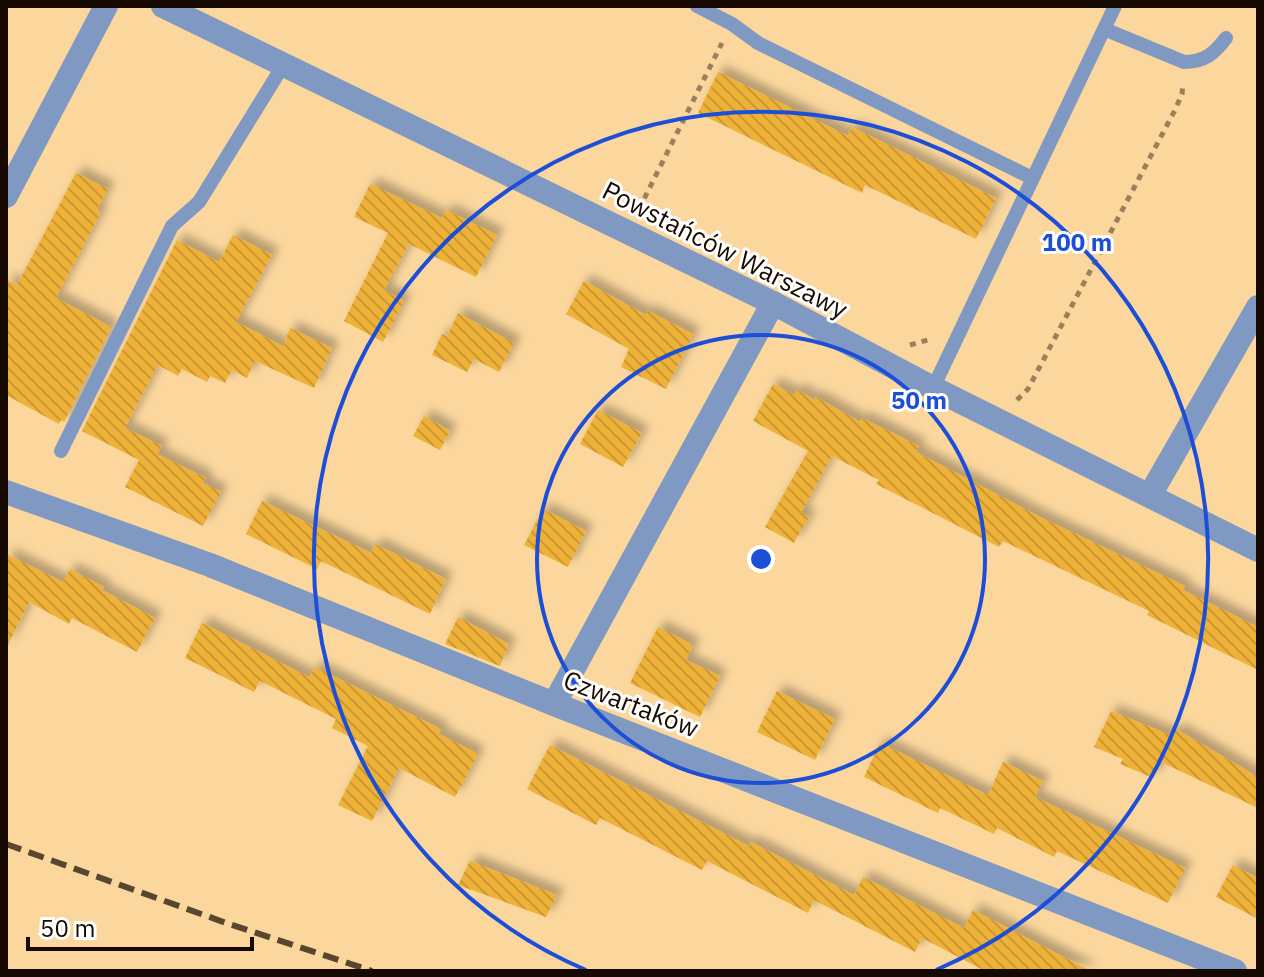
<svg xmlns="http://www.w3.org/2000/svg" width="1264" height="977" font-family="'IBM Plex Sans',sans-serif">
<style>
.building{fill:url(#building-back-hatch);filter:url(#shadow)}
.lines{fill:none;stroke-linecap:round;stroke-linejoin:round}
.path{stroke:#9a805b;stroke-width:5;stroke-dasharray:6 6;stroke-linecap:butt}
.service{stroke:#8099c2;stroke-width:14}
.minor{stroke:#8099c2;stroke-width:24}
.tertiary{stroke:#8099c2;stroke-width:24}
.rail{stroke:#59462e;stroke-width:6;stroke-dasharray:16 8;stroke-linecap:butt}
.ring{fill:none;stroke:#1d4ed8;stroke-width:4}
.labels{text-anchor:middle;stroke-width:6;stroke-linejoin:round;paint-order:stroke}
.street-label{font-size:26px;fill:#160a00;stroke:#fefefe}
.centre{fill:#1d4ed8;stroke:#fefefe;stroke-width:4}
.ring-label{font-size:24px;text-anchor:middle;font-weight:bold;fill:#1d4ed8;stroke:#fefefe;stroke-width:6;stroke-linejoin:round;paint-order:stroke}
</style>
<defs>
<pattern id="building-back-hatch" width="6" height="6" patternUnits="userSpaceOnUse" patternTransform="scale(2)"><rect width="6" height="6" fill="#efb239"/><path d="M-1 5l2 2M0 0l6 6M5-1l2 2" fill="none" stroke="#cc9830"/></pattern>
<filter id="shadow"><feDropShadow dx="7" dy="-7" stdDeviation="4" flood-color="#0004"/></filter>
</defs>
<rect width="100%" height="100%" fill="#fbd79d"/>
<path class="building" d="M718 72 848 136 852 127 996 198 976 239 865 185 862 193 698 113Z
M76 173 108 189 97 210 101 212 56 298 111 327 64 422 61 420 59 424 6 395V279L17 285Z
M370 184 442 218 446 210 497 235 476 277 409 244 384 290 404 301 383 342 344 321 388 233 354 217Z
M233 235 272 255 236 322 283 346 290 328 332 348 314 388 255 361 247 378 232 370 225 383 210 376 207 382 182 369 178 376 158 365 125 428 162 446 157 454 206 478 203 483 221 492 203 526 125 487 139 460 82 431 177 240 219 262Z
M584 281 646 315 648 311 693 334 666 389 621 367 629 349 566 314Z
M458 313 514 343 499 372 474 359 467 372 432 355 442 334 447 336Z
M773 384 794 395 797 390 815 400 816 397 860 422 862 418 919 446 916 452 1040 517 1185 586 1183 590 1258 627V670L1147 615 1149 611 1003 541 999 547 876 484 879 480 832 456 801 513 809 517 794 543 765 527 808 451 753 421Z
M598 410 642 433 623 467 580 444Z
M424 416 450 431 440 450 413 436Z
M262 501 371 553 375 544 446 579 430 614 321 561 317 569 246 534Z
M543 509 586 531 568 567 524 545Z
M6 554 63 582 70 569 104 587 102 590 155 618 137 652 72 618 69 624 29 602 6 649Z
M458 617 509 644 500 666 445 644Z
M202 623 309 677 315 667 441 729 439 734 478 754 455 797 399 768 372 821 338 805 368 746 332 728 336 719 260 681 254 692 185 658Z
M658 627 693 645 686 660 720 676 700 717 630 683Z
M777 691 835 719 815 760 757 732Z
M1111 711 1173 736 1176 729 1258 777V808L1161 762 1153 778 1120 764 1123 759 1094 747Z
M880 743 988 795 1003 762 1043 781 1035 797 1185 868 1168 903 1057 851 1054 857 997 828 994 834 940 808 938 813 864 777Z
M550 745 749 846 751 842 854 895 863 877 964 928 973 910 1091 971H985L922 938 915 952 814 900 808 913 707 861 702 870 600 818 596 825 527 789Z
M470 861 557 895 546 917 458 885Z
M1233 865 1258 878V919L1216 897Z"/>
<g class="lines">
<path class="path" d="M639 209 722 43
M910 345 931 339
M1017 400 1028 389 1175 110 1182 94 1183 83"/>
<path class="service" d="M697 6 732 24 758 43 1032 178
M1104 29 1184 62C1204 62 1214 54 1226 38
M933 388 1115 6
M61 451 172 226 199 202 284 64"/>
<path class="minor" d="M6 196 106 6
M6 492 210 565 554 704 1235 971
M1150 495 1258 307
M554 704 773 303"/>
<path class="tertiary" d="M163 6 773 303 933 388 1258 550"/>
<path class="rail" d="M6 844 229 924 372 971"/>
</g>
<g class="ring">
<circle cx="761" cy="559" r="224"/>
<path d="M586 970A447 447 0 1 1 936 970"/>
</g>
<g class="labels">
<g class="street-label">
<text transform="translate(725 250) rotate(27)" y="9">Powstańców Warszawy</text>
<text transform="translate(631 704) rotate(21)" y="9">Czwartaków</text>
</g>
</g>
<circle cx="761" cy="559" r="12" class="centre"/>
<g class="ring-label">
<text x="1077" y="251">100 m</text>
<text x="919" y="409">50 m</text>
</g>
<rect width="1264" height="977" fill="none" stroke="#160a00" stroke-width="16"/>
<path d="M28 937v12h224v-12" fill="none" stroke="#160a00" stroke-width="4"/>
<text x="40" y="937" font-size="24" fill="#160a00" stroke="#fefefe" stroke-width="6" paint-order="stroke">50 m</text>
</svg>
